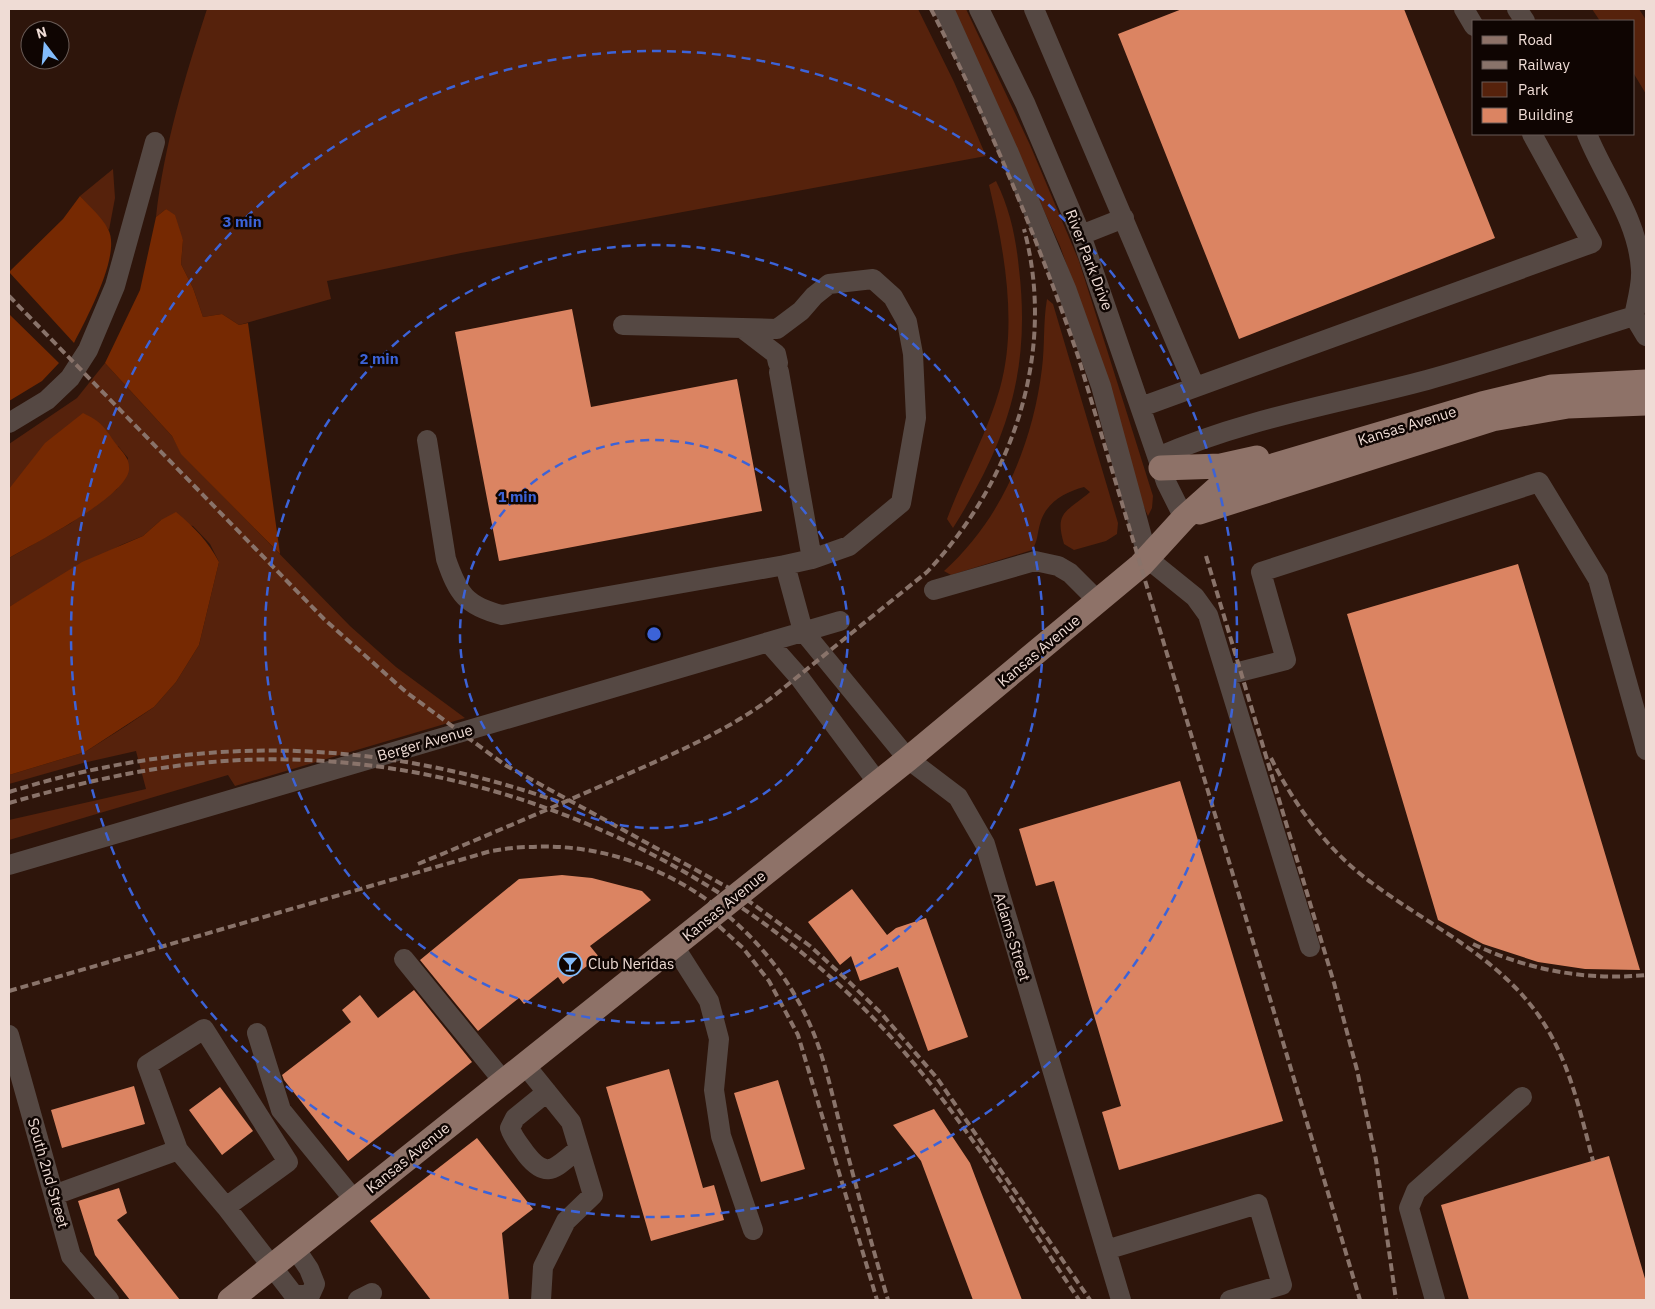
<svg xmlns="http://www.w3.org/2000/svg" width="1655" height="1309" font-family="'IBM Plex Sans',sans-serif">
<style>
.green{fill:#56220c}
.forest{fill:#762902}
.building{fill:#db8462}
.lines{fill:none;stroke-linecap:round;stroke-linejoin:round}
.minor{stroke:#554843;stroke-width:20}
.major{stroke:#8e7268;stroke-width:25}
.rail{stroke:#89736a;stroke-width:4;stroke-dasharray:8 4;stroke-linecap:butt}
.ring{fill:none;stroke:#3c63d8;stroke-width:2.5;stroke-dasharray:9 6}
.labels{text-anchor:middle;stroke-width:5;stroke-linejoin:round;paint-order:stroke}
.street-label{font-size:15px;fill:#efdcd5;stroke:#0f0502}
.poi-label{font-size:15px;fill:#efdcd5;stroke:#0f0502;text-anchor:start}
.centre{fill:#3c63d8;stroke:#0f0502;stroke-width:2.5}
.ring-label{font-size:15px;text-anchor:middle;font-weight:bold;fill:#3c63d8;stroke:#0f0502;stroke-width:5;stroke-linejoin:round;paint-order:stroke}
</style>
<rect width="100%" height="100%" fill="#2e150b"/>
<path class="green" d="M207 9H918L954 82 986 156 461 253 327 281 331 299 239 325 222 314 203 317 193 288 181 264 183 240 166 209 156 217C164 145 185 77 207 9Z
M952 9H966L1030 145 1079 261 1153 496 1152 508 1148 516 1140 498 1110 388 1060 246Z
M1592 9H1639L1646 20V94L1634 74V21H1600Z
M113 169 115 198 109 230 80 196Z
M996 181C1010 209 1016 238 1019 269 1031 371 1007 442 953 528L947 519C963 476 987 434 1000 388 1018 323 1004 249 989 185Z
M1047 299 1053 304 1118 523 1117 534 1106 541 1074 550 1064 544C1054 511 1067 512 1090 492L1084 487C1065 492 1045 503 1040 524 1037 534 1038 541 1032 550L951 575 944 571C1002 519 1033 443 1042 368 1045 345 1043 322 1047 299Z
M105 363 172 436 182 454 350 626 396 667 465 718 235 786 228 775 9 840V820L146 789 136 751 83 763 9 784V775L85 752 126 726 154 707 176 682 199 645 219 562 210 544 193 526 161 520 143 536 121 545 9 607V558L71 523 117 489 128 458 118 446 9 489V444L77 398Z"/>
<path class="forest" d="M80 196C89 206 102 217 108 229 122 254 86 319 74 343L9 272 63 219Z
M166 209 175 215 183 240 181 264 193 288 203 317 222 314 239 325 248 323 280 554 181 454 172 436 105 363 140 290 156 217Z
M9 314 59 363 42 381 9 401Z
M83 413C102 422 104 427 116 444 123 453 130 458 129 470 125 498 33 544 9 558V489L45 443Z
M176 512C194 527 208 541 219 562L199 645 176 682 154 707 85 752 9 775V607L82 562 143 536 161 520Z"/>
<path class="building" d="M1182 9H1404L1495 238 1239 339 1118 34Z
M572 309 591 407 737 379 762 511 499 561 455 332Z
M1518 564 1640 970 1585 969 1538 962 1483 944 1438 920 1347 614Z
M1180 781 1283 1121 1119 1170 1102 1112 1121 1106 1054 881 1036 886 1019 829Z
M562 875 592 878 642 891 651 900 590 946 599 957 563 984 558 977 524 1004 519 998 478 1031 420 960 519 879Z
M852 889 887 935 896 928 926 918 968 1037 928 1051 898 967 860 981 851 956 840 965 808 922Z
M414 990 472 1062 348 1161 284 1080 282 1075 351 1022 342 1010 360 995 378 1018Z
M669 1069 703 1188 714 1185 724 1220 651 1241 606 1087Z
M778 1080 805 1169 761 1182 734 1093Z
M134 1086 145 1124 62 1148 51 1110Z
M220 1087 253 1131 222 1155 189 1110Z
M934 1109 970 1163 1022 1300H973L921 1161 893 1125Z
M477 1138 533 1209 502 1233 509 1300H431L370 1221Z
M1609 1156 1646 1282V1300H1469L1441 1205Z
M119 1188 127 1213 117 1220 180 1300H130L95 1255 78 1201Z"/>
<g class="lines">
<path class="minor" d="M944 9 1008 151 1067 291 1101 386 1148 559 1195 597 1208 615 1310 947
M979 9 1025 103 1081 235 1166 482 1184 518
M1034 9 1194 385
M1464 9 1474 26
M1517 9 1525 21
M1587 134C1605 179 1638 219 1641 270 1642 284 1637 301 1634 316
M1081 235 1124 218
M1634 316 1646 336
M623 325 742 328 776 354 778 363
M742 328 777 329 801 311 814 296 829 284 873 279 893 297 907 322 913 354 916 418 901 503 849 546 812 559
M1141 407 1592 243 1532 134
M9 423 47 400 70 378 88 350 115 286 155 142
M427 440 446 559C458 594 466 606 502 615L785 565 812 559 779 372
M1158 457C1243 419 1337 404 1427 380 1497 361 1566 337 1634 316
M785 565 803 631 908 759 958 797 985 844 1121 1300
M934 590 1035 561 1058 566 1070 573 1099 602
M768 642 799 677 878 783
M1227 675 1286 660 1261 572 1539 482 1598 579 1646 750
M9 865 840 621
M674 946 709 1001 719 1039 714 1090 721 1136 753 1230
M404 959 504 1082
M257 1033 281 1110 355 1201
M9 1035 71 1256 109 1300
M525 1065 571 1122 593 1195 566 1221 543 1267 541 1300
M547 1092 515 1118 510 1128C513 1138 520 1145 526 1154 548 1182 556 1166 579 1149
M54 1195 178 1150
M226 1207 288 1162 204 1029 147 1065 178 1150 226 1207 294 1295H310L315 1284 309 1269 295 1248
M1106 1250 1258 1204 1282 1285 1230 1300
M358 1300 372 1293
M1435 1300 1409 1208 1416 1191 1522 1097"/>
<path class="major" d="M1161 468 1221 466 1257 458
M1199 512 1492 419 1568 406 1646 403
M230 1300 908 759 1141 565 1184 518 1222 484 1273 466 1482 404 1552 387 1646 382"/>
<path class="rail" d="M931 9C988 120 1037 237 1078 356L1360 1300
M9 296 324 619 406 692 505 765 738 893 810 946 844 977 881 1013 937 1078 1090 1300
M1206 556 1334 983 1357 1070 1376 1160 1396 1300
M1271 758C1294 805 1329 852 1372 883 1430 926 1497 956 1539 1016 1569 1059 1580 1111 1593 1161
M9 792C198 733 378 737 565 804
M9 803C75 784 142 768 212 762 456 741 709 846 878 1023 956 1105 1016 1206 1079 1300
M418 864C486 836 554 807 621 777 675 753 728 731 775 695L927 572C1013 481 1057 352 1024 229
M710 918 743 948 769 981 798 1035 877 1300
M1473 944C1527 970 1587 981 1646 975
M9 991 491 851C504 849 516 847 529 847 650 840 764 918 811 1027 825 1059 832 1095 841 1129 856 1186 871 1243 888 1300"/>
</g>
<g class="ring">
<circle cx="654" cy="634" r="194"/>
<circle cx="654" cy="634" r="389"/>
<circle cx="654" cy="634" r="583"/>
</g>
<defs>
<g id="bar-ring" transform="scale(1.25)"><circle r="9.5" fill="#0f0502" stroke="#83bcfb" stroke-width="1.5"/><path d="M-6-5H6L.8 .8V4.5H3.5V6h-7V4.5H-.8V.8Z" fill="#83bcfb"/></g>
</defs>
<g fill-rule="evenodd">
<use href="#bar-ring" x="570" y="964"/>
</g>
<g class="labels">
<g class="street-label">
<text transform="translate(1089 260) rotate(69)" y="5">River Park Drive</text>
<text transform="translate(1407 426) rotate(-17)" y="5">Kansas Avenue</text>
<text transform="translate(1039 651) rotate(-40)" y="5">Kansas Avenue</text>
<text transform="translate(425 743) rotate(-16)" y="5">Berger Avenue</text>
<text transform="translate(724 906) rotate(-39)" y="5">Kansas Avenue</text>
<text transform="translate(1012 937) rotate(73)" y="5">Adams Street</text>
<text transform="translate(408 1158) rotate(-39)" y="5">Kansas Avenue</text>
<text transform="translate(48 1173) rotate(74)" y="5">South 2nd Street</text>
</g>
<g class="poi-label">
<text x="588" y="969">Club Neridas</text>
</g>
</g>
<circle cx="654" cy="634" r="8" class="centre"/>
<g class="ring-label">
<text x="242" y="227">3 min</text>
<text x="379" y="364">2 min</text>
<text x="517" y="502">1 min</text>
</g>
<rect width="1655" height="1309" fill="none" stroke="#efdcd5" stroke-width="20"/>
<rect x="1472" y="20" width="162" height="115" fill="#0f0502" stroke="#695b56"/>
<rect x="1482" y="36" width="25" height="8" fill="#8e7268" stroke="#695b56"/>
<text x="1518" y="45" font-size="15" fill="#efdcd5">Road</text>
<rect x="1482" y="61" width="25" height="8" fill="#89736a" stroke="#695b56"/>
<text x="1518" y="70" font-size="15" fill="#efdcd5">Railway</text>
<rect x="1482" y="82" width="25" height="15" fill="#56220c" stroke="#695b56"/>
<text x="1518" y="95" font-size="15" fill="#efdcd5">Park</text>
<rect x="1482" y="108" width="25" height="15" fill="#db8462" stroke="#695b56"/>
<text x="1518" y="120" font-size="15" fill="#efdcd5">Building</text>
<g transform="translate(45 45) rotate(344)"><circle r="24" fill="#0f0502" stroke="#695b56"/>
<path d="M0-4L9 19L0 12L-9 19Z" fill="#83bcfb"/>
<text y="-8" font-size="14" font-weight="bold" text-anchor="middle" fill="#efdcd5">N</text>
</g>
</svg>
